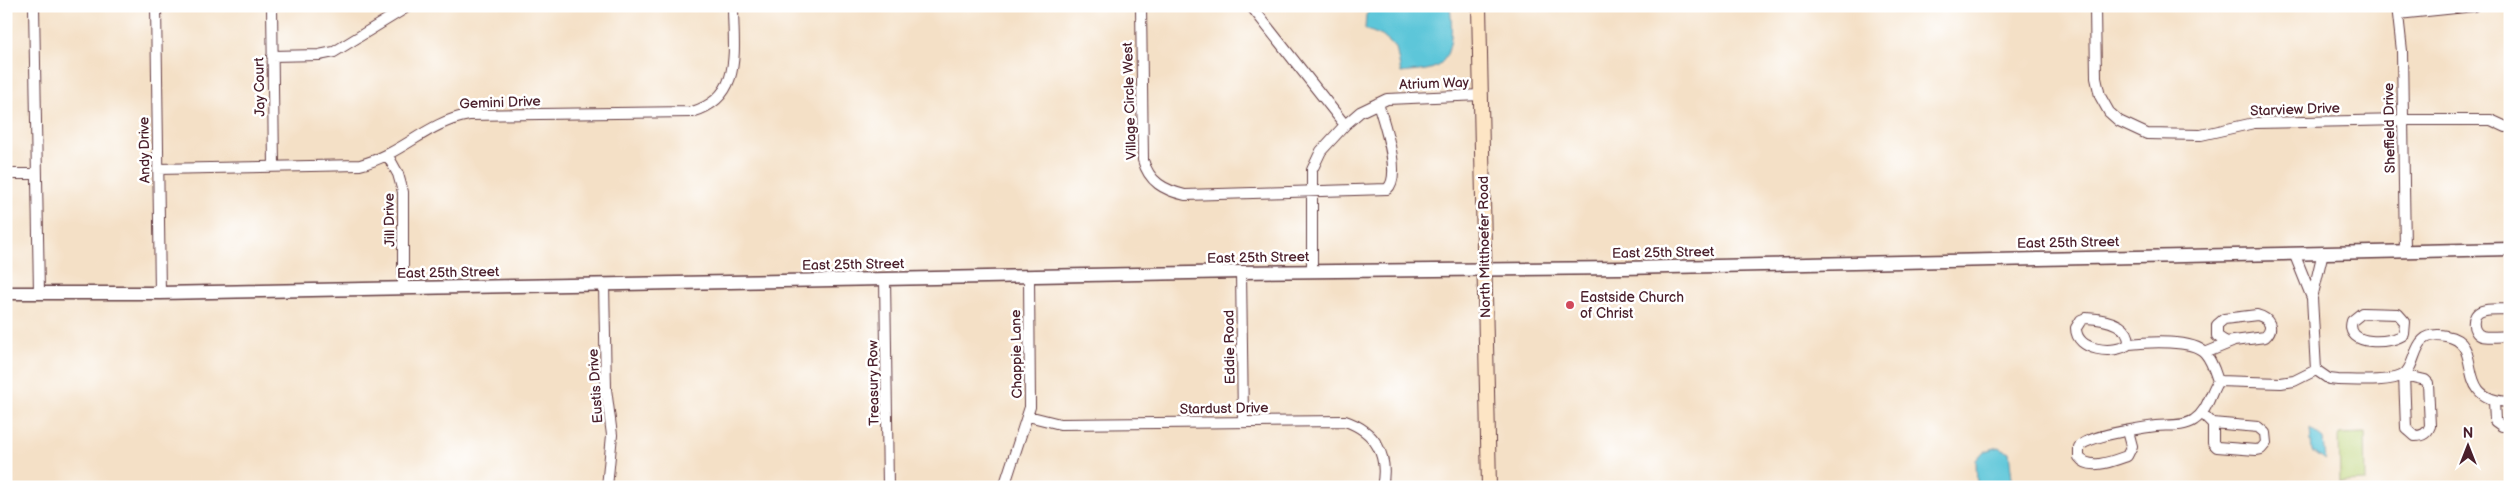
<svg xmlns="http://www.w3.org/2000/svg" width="2516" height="493" font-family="'Balsamiq Sans',sans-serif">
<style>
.green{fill:#bcd377;stroke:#837951}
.water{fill:#5dc6d9;stroke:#547282}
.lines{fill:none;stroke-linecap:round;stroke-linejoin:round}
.minor-casing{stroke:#643c42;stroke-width:12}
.tertiary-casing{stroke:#643c42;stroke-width:15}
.secondary-casing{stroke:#643c42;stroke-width:16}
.minor{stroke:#fff;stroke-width:10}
.tertiary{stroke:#fff;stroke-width:12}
.secondary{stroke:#fde5c5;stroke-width:14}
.poi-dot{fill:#d1495b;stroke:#fff;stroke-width:2}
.labels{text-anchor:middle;stroke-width:5;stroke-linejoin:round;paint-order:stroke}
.street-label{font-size:14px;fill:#4a1f2b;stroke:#fff}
.poi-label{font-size:14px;fill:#4a1f2b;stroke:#fff;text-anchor:start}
</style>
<rect width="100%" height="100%" fill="#fff"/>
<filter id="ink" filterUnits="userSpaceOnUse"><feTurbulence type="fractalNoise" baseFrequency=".02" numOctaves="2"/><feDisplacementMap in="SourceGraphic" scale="10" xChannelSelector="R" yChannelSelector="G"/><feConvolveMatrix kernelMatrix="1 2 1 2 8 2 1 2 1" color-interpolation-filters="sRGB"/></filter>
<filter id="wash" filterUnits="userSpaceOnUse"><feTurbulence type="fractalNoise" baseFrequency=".0096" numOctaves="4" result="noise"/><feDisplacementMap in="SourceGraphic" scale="20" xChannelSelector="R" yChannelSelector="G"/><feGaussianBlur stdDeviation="1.12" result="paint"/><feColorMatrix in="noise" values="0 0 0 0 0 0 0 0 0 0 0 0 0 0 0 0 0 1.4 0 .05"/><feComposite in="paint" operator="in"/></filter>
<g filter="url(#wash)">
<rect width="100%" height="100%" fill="#f4e0c6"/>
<path class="green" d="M2365 433 2366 481 2340 482 2339 434Z"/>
<path class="water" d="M1373 6H1450C1452 23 1454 52 1440 64 1432 72 1412 71 1401 73L1396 48 1382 36 1365 29 1366 15Z
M2310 429 2323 439 2325 460 2312 451Z
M1999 447 2009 452 2013 487H1977L1976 460 1984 451Z"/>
</g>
<g filter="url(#ink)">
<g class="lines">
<g class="minor-casing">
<path id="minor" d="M34 6 39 293
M156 6 160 293
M272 6 274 167
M1141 6 1143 160C1149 182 1164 190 1185 195L1387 189C1403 176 1383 121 1378 103
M1251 6 1345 125
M2095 6 2096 78 2100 96 2109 112 2119 121 2147 134 2201 135 2254 123 2403 120H2491L2506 127
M2397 6 2402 51 2405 250
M2398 14 2475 6
M272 56 319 55 334 52 409 6
M388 156 398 174 403 192V287
M158 169 360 165C403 154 427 122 469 115L692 112C744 97 733 49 733 6
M6 174H37
M2294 253 2312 298
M1312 271V170L1321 151 1345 125 1360 112 1387 99 1481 95
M1241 272 1243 421
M885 279 888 487
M604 284 606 389 612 435 607 487
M2510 309C2501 310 2490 308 2482 311 2471 314 2471 332 2482 336 2489 338 2502 336 2510 336
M2362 313 2398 314 2405 322 2404 334C2393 344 2344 347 2352 321Z
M2257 315C2269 318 2275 328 2265 337L2226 342 2217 336V325L2224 319Z
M2086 318C2103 319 2130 323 2129 344 2114 355 2076 351 2076 328L2081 320Z
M2129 344C2147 342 2193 339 2205 353 2212 361 2215 372 2218 381
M2205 353 2232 342
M2316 370 2312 298 2323 252
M2404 375 2425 380 2428 383 2430 426C2427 434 2422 436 2415 436L2406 428Z
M2494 401 2495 421 2502 426H2510
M2202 413 2212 423 2258 427 2265 433 2266 443 2261 449 2256 450 2217 447 2213 443V423
M1028 416 1060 424 1345 421C1375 431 1389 455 1382 487
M2128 431 2132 446 2127 456C2113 461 2089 471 2079 457V447C2087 436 2141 428 2156 426 2168 425 2184 427 2194 420 2208 411 2210 393 2218 381L2281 383 2294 381 2316 370 2329 379 2338 380C2353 380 2390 383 2403 375 2419 365 2410 329 2446 336 2488 343 2449 400 2510 402
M1004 487 1030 407 1029 276"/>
</g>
<g class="tertiary-casing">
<path id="tertiary" d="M6 293H160L1241 272 1623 268 2510 249"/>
</g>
<g class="secondary-casing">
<path id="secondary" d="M1479 6 1489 487"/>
</g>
<use href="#minor" class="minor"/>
<use href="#tertiary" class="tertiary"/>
<use href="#secondary" class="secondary"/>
</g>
</g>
<circle class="poi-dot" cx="1570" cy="305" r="5"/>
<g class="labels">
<g class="street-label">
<text transform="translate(1434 83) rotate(-2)" y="5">Atrium Way</text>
<text transform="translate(259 87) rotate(-91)" y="5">Jay Court</text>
<text transform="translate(1129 101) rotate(-92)" y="5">Village Circle West</text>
<text transform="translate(500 102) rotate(-2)" y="5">Gemini Drive</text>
<text transform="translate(2295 109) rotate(-2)" y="5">Starview Drive</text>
<text transform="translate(2389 128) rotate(-91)" y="5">Sheffield Drive</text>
<text transform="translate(144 150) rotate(-91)" y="5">Andy Drive</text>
<text transform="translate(389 220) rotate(-91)" y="5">Jill Drive</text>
<text transform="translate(2068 242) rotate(-1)" y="5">East 25th Street</text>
<text transform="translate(1484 247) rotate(-91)" y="5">North Mitthoefer Road</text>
<text transform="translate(1663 252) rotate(-1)" y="5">East 25th Street</text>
<text transform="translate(1258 257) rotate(-1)" y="5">East 25th Street</text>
<text transform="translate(853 264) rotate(-1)" y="5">East 25th Street</text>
<text transform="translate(448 272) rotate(-1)" y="5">East 25th Street</text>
<text transform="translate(1229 347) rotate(-91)" y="5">Eddie Road</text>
<text transform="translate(1016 354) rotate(-91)" y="5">Chappie Lane</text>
<text transform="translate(873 383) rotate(-91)" y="5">Treasury Row</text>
<text transform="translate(595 386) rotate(-94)" y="5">Eustis Drive</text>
<text transform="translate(1224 408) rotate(-1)" y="5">Stardust Drive</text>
</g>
<g class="poi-label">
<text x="1580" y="302">Eastside Church<tspan x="1580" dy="16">of Christ</tspan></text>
</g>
</g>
<rect width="2516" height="493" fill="none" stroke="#fff" stroke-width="25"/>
<g transform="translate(2468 446)" stroke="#ffffff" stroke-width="4" paint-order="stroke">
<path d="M0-4L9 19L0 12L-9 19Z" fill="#4a1f2b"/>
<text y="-8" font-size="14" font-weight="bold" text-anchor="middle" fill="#4a1f2b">N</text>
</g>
</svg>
